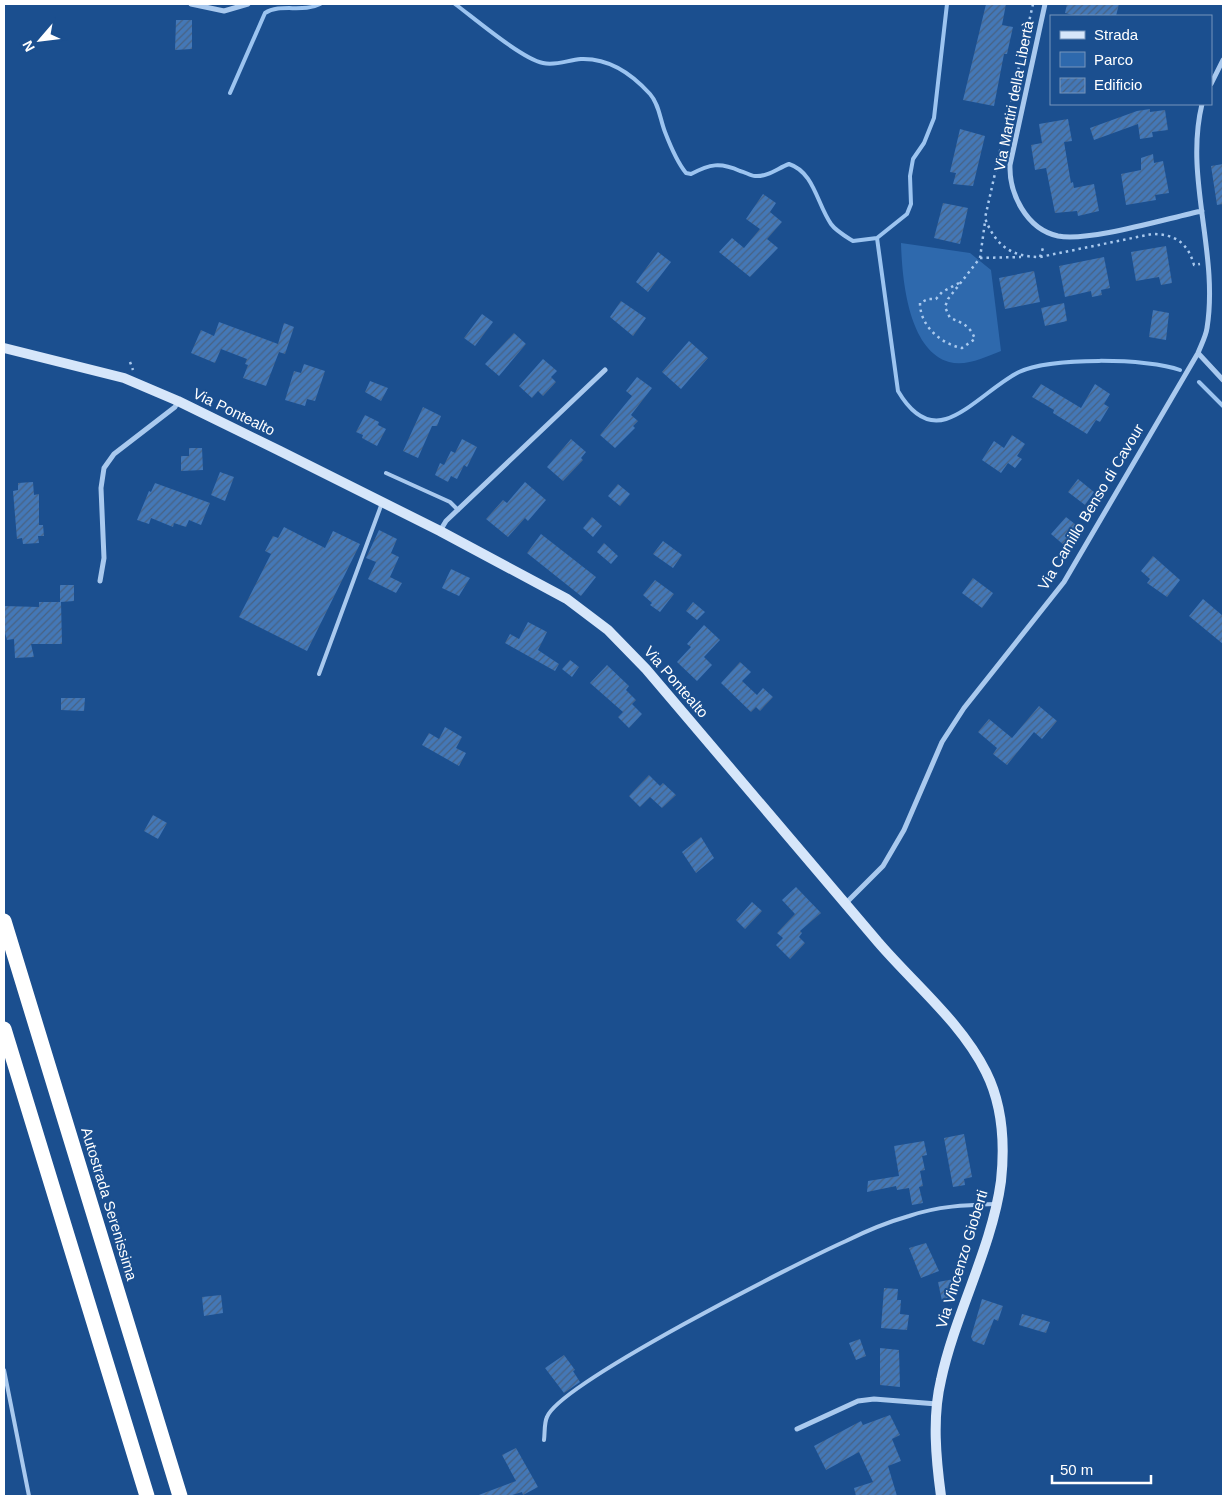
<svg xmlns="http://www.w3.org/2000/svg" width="1227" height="1500" font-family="Arial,sans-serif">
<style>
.green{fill:#2e69ad}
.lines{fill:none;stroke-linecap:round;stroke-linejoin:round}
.stream{stroke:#9cc4f0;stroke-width:4}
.building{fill:url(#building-hatch)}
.path{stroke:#a9c9ee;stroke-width:2.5;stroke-dasharray:2.5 4;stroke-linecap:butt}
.lane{stroke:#a9c9ee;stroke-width:4}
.street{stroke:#a9c9ee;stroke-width:5}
.secondary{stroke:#d6e6fa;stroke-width:10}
.highway{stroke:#fff;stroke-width:15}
.labels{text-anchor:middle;stroke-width:4;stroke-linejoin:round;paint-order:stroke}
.street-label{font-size:15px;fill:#fff;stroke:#1b4f8f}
</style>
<defs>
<pattern id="building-hatch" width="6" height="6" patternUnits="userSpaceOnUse" patternTransform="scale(1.25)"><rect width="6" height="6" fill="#4478b7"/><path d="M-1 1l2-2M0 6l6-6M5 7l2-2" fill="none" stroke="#486282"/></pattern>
</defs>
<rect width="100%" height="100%" fill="#1b4f8f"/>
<path class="green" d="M901 243 970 253 991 270 1001 351C985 357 966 367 949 362 908 350 902 278 901 243Z"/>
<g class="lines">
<path class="stream" d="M455 4C474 18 522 59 543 63 556 66 568 60 581 59 608 58 632 74 650 94 659 104 660 119 665 132 670 145 677 162 686 173L691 174C710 164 720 162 740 171 745 172 751 176 755 176 768 177 778 168 789 164 814 172 817 204 831 224 836 231 845 236 853 241L877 238
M947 4 934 118 924 143 913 159 910 176 911 204 907 214 877 238 898 391C908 408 923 426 946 419 969 412 995 384 1019 372 1049 357 1149 358 1180 370
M230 93 265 13C280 3 303 13 320 4
M1199 382 1223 406"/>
</g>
<path class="building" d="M986 4H1006L1002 25 1013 27 1007 54H1004L994 106 963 100Z
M1067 4H1119L1116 16H1077L1065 13Z
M176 20H192V49L175 50Z
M1150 109V112L1165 110 1168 130 1152 132 1153 137 1140 139 1138 124 1094 140 1090 128 1137 111Z
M1068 119 1072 141 1064 142 1071 183 1073 182 1074 188 1094 184 1099 211 1078 216 1077 211 1055 213 1046 168 1035 170 1031 145 1042 143 1039 124Z
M960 129 985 136 973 186 953 184 956 173 950 172Z
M1153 154 1154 163 1163 161 1169 193 1155 195 1156 200 1126 205 1121 174 1141 170V158Z
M1223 164V204L1217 205 1211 166Z
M763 194 776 203 770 212 782 222 767 239 778 248 750 277 719 252 732 238 744 248 760 229 746 219Z
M943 203 968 208 960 244 934 238Z
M1166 246 1172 283 1161 285 1159 277 1136 281 1131 252Z
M658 252 671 262 648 292 636 282Z
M1104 257 1110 288 1101 290 1102 295 1092 297 1091 291 1065 297 1059 266Z
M1034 271 1040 302 1005 309 999 278Z
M621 301 646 318 633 336 610 317Z
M1064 303 1067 321 1045 326 1041 308Z
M1153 310 1169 313 1166 340 1149 337Z
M482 314 493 322 475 346 464 338Z
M219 322 278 344 284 323 294 327 285 354 279 352 266 386 243 378 248 365 245 364 247 359 221 349 215 363 191 353 201 330 214 336Z
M514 333 526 344 499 376 485 364Z
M689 341 708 358 681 389 662 372Z
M543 359 557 371 551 377 556 382 543 396 538 391 532 398 519 386Z
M304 364 325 371 315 401 307 399 305 406 285 400 294 371 301 373Z
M637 377 652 388 631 415 638 421 633 426 635 428 615 448 600 435 632 396 626 391Z
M370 381 388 388 381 401 365 392Z
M1041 384 1081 408 1095 384 1110 394 1104 404 1109 407 1100 422 1096 420 1087 434 1053 413 1054 410 1032 397Z
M423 407 441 416 437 426H432L418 458 403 451Z
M365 415 379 422 378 425 386 429 377 446 362 438 363 435 356 432Z
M1012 435 1025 444 1017 456 1022 459 1015 468 1008 463 1001 473 982 460 994 441 1004 448Z
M462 439 477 447 467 467 464 465 457 479 451 476 448 482 435 475 440 463 444 465 451 451 455 453Z
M571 439 586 452 581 458 583 460 563 481 547 467Z
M189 448H202L203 470 181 471V456H189Z
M220 472 234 477 225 501 211 495Z
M1078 479 1094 492 1085 505 1068 492Z
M33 482 34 495 39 494V525H43L44 536H38L39 543 23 544 22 538 17 539 13 491 18 490V483Z
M525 482 546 500 528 521 525 518 508 537 486 519 503 500 507 503Z
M155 483 210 503 201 525 189 520 186 527 174 523 173 527 151 518 149 524 137 520 149 491 151 492Z
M618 484 630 494 620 506 608 496Z
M592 517 602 526 593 537 583 528Z
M1066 517 1080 528 1065 546 1051 534Z
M284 527 325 548 333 531 360 544 307 651 239 617 271 554 265 551 273 536 278 538Z
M379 530 397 539 391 553 399 557 390 577 402 583 396 593 368 579 376 562 366 558Z
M541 534 596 577 581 596 527 553Z
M663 541 682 555 673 568 653 554Z
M604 543 618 556 611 564 597 552Z
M1153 556 1180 580 1167 597 1147 583 1150 579 1141 571Z
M451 569 470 578 459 596 442 588Z
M973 578 993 593 982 608 962 593Z
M655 580 674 594 660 612 650 605 652 603 643 595Z
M60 585H74V601L61 602 62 644H31L34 657 15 658 14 639 7 640 4 629V606L39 607V602H60Z
M1203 599 1223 616V644L1189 616Z
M693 602 705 612 697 620 686 611Z
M528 622 547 632 538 650 559 664 555 671 505 643 510 634 519 639Z
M704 625 720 640 704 657 712 665 697 681 677 662 691 647 687 644Z
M570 660 579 667 572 677 562 669Z
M740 662 751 672 742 681 757 695 763 688 773 697 760 711 756 707 751 712 721 683Z
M607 665 629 686 626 690 636 700 632 704 642 714 629 728 618 717 623 712 590 683Z
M61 698H85L84 711 61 710Z
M1039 706 1057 721 1042 739 1034 732 1007 765 993 754 997 748 978 732 989 719 1012 738Z
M445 727 462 737 456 748 466 753 459 766 422 745 429 733 439 739Z
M649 775 660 786 663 783 676 795 662 808 650 797 640 807 629 796Z
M153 815 167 823 158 839 144 831Z
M701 837 714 858 696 873 682 852Z
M796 887 821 913 800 931 802 933 799 937 805 943 790 959 776 945 783 938 777 933 795 914 782 900Z
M752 902 762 911 745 929 736 920Z
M964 1134 972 1177 964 1179 965 1185 953 1187 944 1138Z
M924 1141 927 1155 922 1156 925 1170 920 1171 923 1186 919 1187 923 1203 912 1205 909 1188 897 1190 896 1186 867 1192 868 1181 899 1176 894 1146Z
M926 1243 939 1271 921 1278 909 1248Z
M954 1279 956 1289 950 1290 952 1300 942 1301 938 1282Z
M884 1288 898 1289 897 1300H901L900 1314 909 1315 907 1330 881 1328Z
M221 1295 223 1313 204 1316 202 1297Z
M982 1299 1003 1306 998 1321 994 1319 984 1345 973 1341 971 1337Z
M1022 1314 1050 1322 1046 1333 1019 1325Z
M860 1339 866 1356 856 1360 849 1343Z
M880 1348 899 1350 900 1387 880 1385Z
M564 1355 575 1370 573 1371 580 1382 564 1393 545 1368Z
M890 1415 900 1435 892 1439 901 1461 888 1466 897 1496H856L854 1488 873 1482 859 1452 826 1470 814 1446 861 1421 863 1425Z
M516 1448 538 1487 523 1495 522 1492 509 1496H476L516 1481 502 1455Z"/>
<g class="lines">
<path class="path" d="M1033 4 985 218C995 245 1011 257 1040 257L1152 234C1175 234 1188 243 1194 265L1200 264
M1040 257 1044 245
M980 258 1021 257
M959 283 942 292 936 299H928L920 303C920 326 941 344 962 348L975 339C970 326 963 323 950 318L945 307 948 299 980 258 985 222
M130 362 133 370"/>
<path class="lane" d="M386 473 450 502 458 510
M319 674 382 503
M4 1370 29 1496
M544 1440C545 1433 544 1423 547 1417 560 1383 801 1261 846 1241 866 1231 888 1222 909 1216 938 1206 966 1205 995 1204"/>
<path class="street" d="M191 4 224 11 248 4
M1045 4 1010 165C1009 193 1026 229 1058 236 1090 242 1168 218 1202 211
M1211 84 1223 60
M1198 353 1223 380
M440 531 446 521 605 370
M100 581 104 558 101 488 104 468 114 454 175 407 178 401
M846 903 883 866 904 830 942 742 964 708 1064 582 1198 353C1201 345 1206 336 1207 328 1219 253 1184 178 1202 104
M797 1429 858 1401 874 1399 937 1404"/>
<path class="secondary" d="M4 348 124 378 178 401 280 451 440 531 567 599 608 630 646 669C724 760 801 851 878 942 914 984 961 1022 986 1072 1003 1106 1005 1144 1001 1181 992 1248 955 1314 941 1380 932 1417 936 1459 941 1496"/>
<path class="highway" d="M4 921 180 1496
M4 1029 147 1496"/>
</g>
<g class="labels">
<g class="street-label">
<text transform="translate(1014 96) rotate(-79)" y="5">Via Martiri della Libertà</text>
<text transform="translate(234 412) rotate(26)" y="5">Via Pontealto</text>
<text transform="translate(1091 507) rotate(-59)" y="5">Via Camillo Benso di Cavour</text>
<text transform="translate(676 682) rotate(49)" y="5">Via Pontealto</text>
<text transform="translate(109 1204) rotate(73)" y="5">Autostrada Serenissima</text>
<text transform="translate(962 1259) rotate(-73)" y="5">Via Vincenzo Gioberti</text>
</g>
</g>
<rect width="1227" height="1500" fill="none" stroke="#ffffff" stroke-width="10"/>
<rect x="1050" y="15" width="162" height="90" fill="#1b4f8f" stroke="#7695bc"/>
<rect x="1060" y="31" width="25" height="8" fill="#d6e6fa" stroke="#7695bc"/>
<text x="1094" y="40" font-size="15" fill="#ffffff">Strada</text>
<rect x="1060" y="52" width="25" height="15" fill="#2e69ad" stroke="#7695bc"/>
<text x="1094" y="65" font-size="15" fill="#ffffff">Parco</text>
<rect x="1060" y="78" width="25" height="15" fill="url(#building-hatch)" stroke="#7695bc"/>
<text x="1094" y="90" font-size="15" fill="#ffffff">Edificio</text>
<g transform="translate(40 40) rotate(242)" stroke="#1b4f8f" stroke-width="4" paint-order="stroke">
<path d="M0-4L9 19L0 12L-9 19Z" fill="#ffffff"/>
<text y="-8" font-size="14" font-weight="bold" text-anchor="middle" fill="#ffffff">N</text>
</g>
<path d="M1052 1475v8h99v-8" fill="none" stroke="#ffffff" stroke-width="2.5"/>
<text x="1060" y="1475" font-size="15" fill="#ffffff" stroke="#1b4f8f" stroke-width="4" paint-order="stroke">50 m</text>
</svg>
